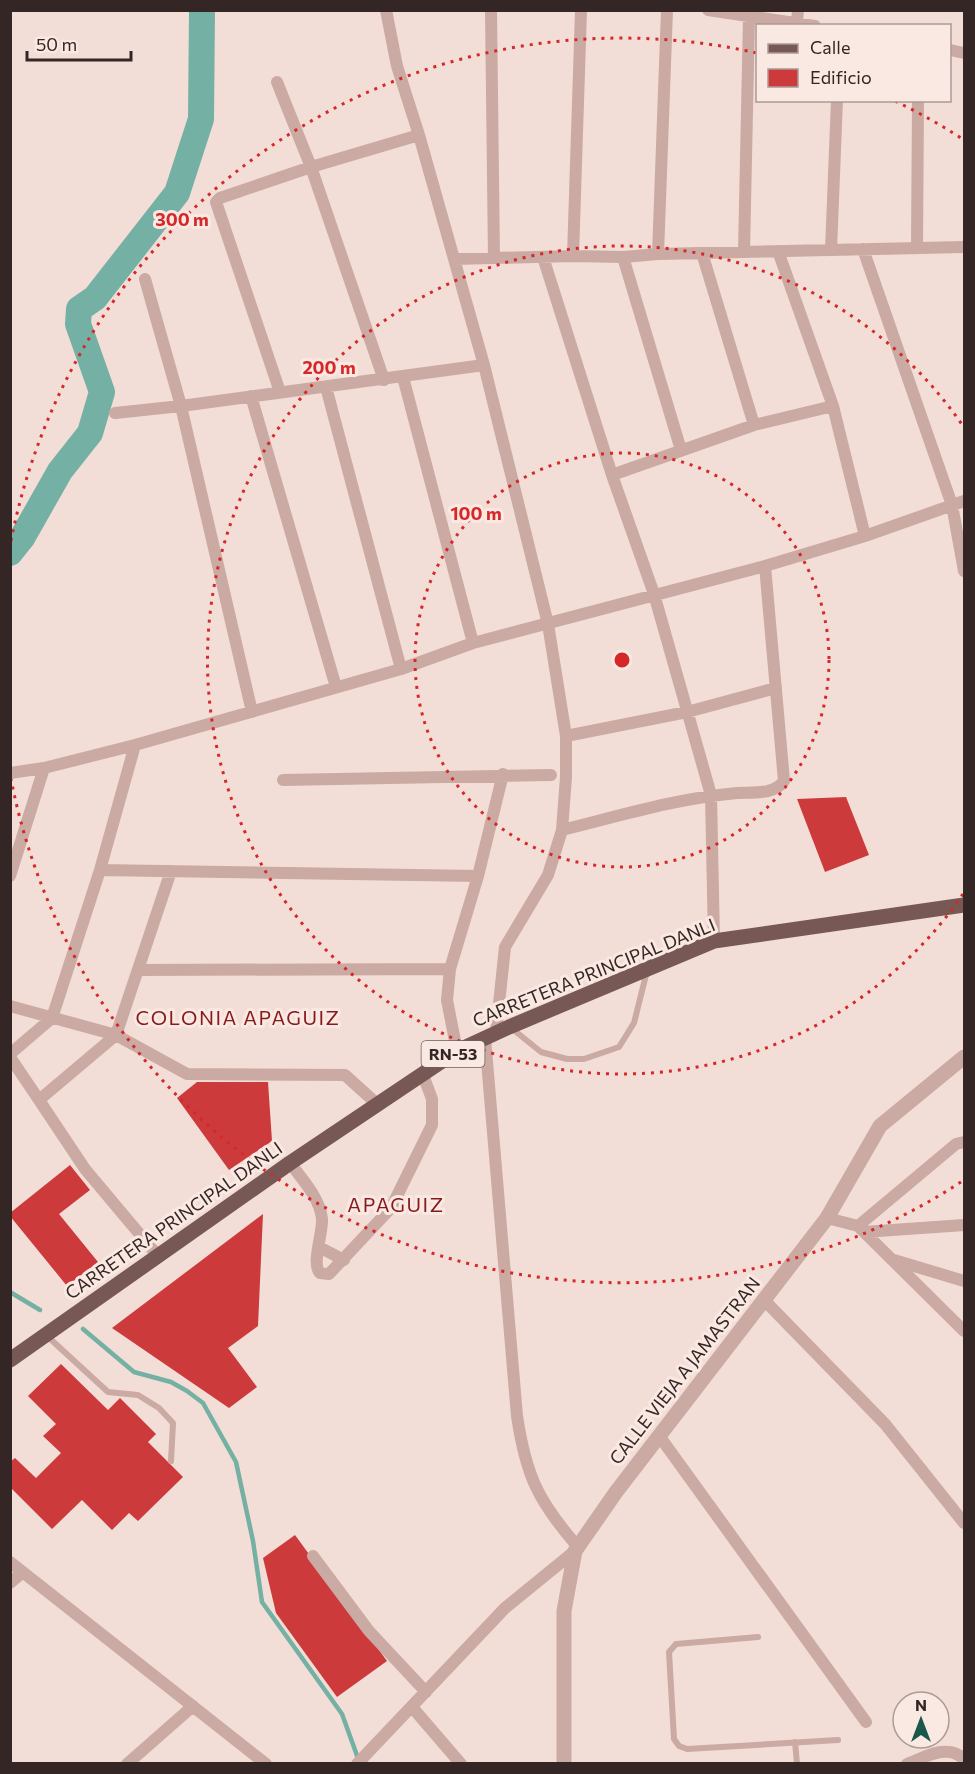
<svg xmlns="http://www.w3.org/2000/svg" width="975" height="1774" font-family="Commissioner,sans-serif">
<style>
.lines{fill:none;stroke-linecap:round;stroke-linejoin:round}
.stream{stroke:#74b0a3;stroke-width:4.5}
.river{stroke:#74b0a3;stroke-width:26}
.building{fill:#cc3a3c}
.service{stroke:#caaaa2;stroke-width:6}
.minor{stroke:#caaaa2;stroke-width:12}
.tertiary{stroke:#caaaa2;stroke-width:15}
.primary{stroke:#775855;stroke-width:15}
.ring{fill:none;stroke:#d62828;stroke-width:3;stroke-dasharray:3 6}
.labels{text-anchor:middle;stroke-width:6;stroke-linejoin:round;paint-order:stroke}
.shield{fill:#fae9e2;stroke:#6f605e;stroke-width:1.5}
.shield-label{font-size:16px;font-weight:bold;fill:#342625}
.street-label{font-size:18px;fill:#342625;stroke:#fae9e2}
.neighbourhood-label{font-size:20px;letter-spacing:1.5px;fill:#871a1c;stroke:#fae9e2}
.centre{fill:#d62828;stroke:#fae9e2;stroke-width:3}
.ring-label{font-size:18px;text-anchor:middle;font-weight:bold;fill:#d62828;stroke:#fae9e2;stroke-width:6;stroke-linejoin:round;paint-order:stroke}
</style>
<rect width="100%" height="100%" fill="#f2ded6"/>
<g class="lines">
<path class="stream" d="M10 1292 40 1310
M83 1329 134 1372 171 1382 187 1391 203 1403 236 1462 253 1541 262 1602 342 1714 359 1761"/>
<path class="river" d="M10 553 22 538 60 471 90 433 102 392 78 324 79 309 95 298 177 193 201 119 202 10"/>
</g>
<path class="building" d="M846 797 869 855 825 872 797 799Z
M197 1082H268L272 1141 229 1170 177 1098Z
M70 1165 90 1190 59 1214 98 1262 67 1286 10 1216V1213Z
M263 1214 258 1326 228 1348 257 1387 229 1408 112 1328Z
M61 1364 108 1410 120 1398 156 1434 148 1442 183 1477 138 1521 129 1513 112 1530 82 1500 52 1529 10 1487V1462L15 1458 36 1478 61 1453 43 1436 56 1424 28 1396Z
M295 1535 387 1661 337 1697 276 1613 263 1558Z"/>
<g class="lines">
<path class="service" d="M510 1027 541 1052 567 1059H584L619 1047 634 1023 647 971
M46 1335 108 1392 138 1395 159 1408 173 1423 171 1461
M758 1637 676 1644 669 1652 674 1739 679 1746 687 1749 838 1740
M795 1742 797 1764"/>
<path class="minor" d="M386 10 397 66 419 135 484 365 548 624 566 736V777L562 830 548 875 505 947 496 1032
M491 10 494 258
M708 10 815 26
M797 22 798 10
M950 50 964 53
M277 82 311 167 384 380
M917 248 918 100
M863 249 952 505 964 571
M831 250 837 100
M778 251 833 406 865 536
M744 252 749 17
M702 253 754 425
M658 254 667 10
M573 256 581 10
M543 257 612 475 654 594 711 795 714 941
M623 257 681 450
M454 259 573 256 623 257 658 254 964 247
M403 377 473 643
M326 387 401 669
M280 392 216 202 220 198 311 167 419 135
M251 396 336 687
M115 413 181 406 145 279
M612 475 754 425 833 406
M252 712 181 406 484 365
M566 736 687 712 776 688
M10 773 44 768 135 745 401 669 473 643 765 566 865 536 964 501
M283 780 551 775
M562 830C619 816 678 798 737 793 753 792 774 795 784 781L765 566
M100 870 478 876
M10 876 44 768
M139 970 450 969
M10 1006 116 1035 187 1074 345 1075 377 1104
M485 1038 517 1416C526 1476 538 1501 578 1547
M457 1051 447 1000 450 969 478 876 503 774
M10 1054 52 1018 100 870 135 745
M10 1057 39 1100
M290 1163C302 1179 320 1198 322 1219 323 1233 311 1264 320 1273L329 1274 391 1208 432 1125V1099L423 1075
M827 1218 858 1226 964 1331
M858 1226 956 1144 964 1142
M864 1232 964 1225
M319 1247 344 1260
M158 1256 85 1169 39 1100 116 1035 171 871
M894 1260 964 1281
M764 1300 885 1424 964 1523
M660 1437 866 1722
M313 1556 369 1631 426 1692
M10 1562 266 1764
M10 1583 23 1572
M412 1707 461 1764
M127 1764 193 1706
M357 1764 505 1608 575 1551
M907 1764C925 1757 948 1743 964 1759"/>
<path class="tertiary" d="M564 1764V1611L575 1551 616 1492 827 1218 880 1126 964 1057"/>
<path class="primary" d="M10 1360 290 1163 457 1051 509 1027 714 941 964 905"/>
</g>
<g class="ring">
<circle cx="622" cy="660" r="207"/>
<path d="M963 894A414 414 0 1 1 963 426"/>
<path d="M961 1182A622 622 0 0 1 11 779M11 541A622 622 0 0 1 757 53M895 101A622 622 0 0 1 961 138"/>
</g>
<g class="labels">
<rect class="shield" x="421.5" y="1041" width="63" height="26" rx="4.5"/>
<g class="shield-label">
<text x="453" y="1060">RN-53</text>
</g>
<g class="street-label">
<text transform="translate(594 973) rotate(-22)" y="6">CARRETERA PRINCIPAL DANLI</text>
<text transform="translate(174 1221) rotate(-35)" y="6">CARRETERA PRINCIPAL DANLI</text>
<text transform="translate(685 1371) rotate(-52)" y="6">CALLE VIEJA A JAMASTRAN</text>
</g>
<g class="neighbourhood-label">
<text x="238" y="1025">COLONIA APAGUIZ</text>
<text x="396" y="1212">APAGUIZ</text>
</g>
</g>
<circle cx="622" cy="660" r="9" class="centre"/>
<g class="ring-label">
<text x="182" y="226">300 m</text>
<text x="329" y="374">200 m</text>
<text x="476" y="520">100 m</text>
</g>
<rect width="975" height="1774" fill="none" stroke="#342625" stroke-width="24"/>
<rect x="756" y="24" width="195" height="78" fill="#fae9e2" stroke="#ab9b96" stroke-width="1.5"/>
<rect x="768" y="44" width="30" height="9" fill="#775855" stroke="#ab9b96" stroke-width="1.5"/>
<text x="810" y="54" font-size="18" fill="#342625">Calle</text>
<rect x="768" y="69" width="30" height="18" fill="#cc3a3c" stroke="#ab9b96" stroke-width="1.5"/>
<text x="810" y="84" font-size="18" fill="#342625">Edificio</text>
<g transform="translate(921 1720)"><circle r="28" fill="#fae9e2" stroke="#ab9b96" stroke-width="1.5"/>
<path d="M0-4.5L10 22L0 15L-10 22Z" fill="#19574b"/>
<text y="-9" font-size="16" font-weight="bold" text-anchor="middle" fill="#342625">N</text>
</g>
<path d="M27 51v9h104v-9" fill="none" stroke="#342625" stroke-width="3"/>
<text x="36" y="51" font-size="18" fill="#342625" stroke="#fae9e2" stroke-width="4.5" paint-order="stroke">50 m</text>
</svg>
